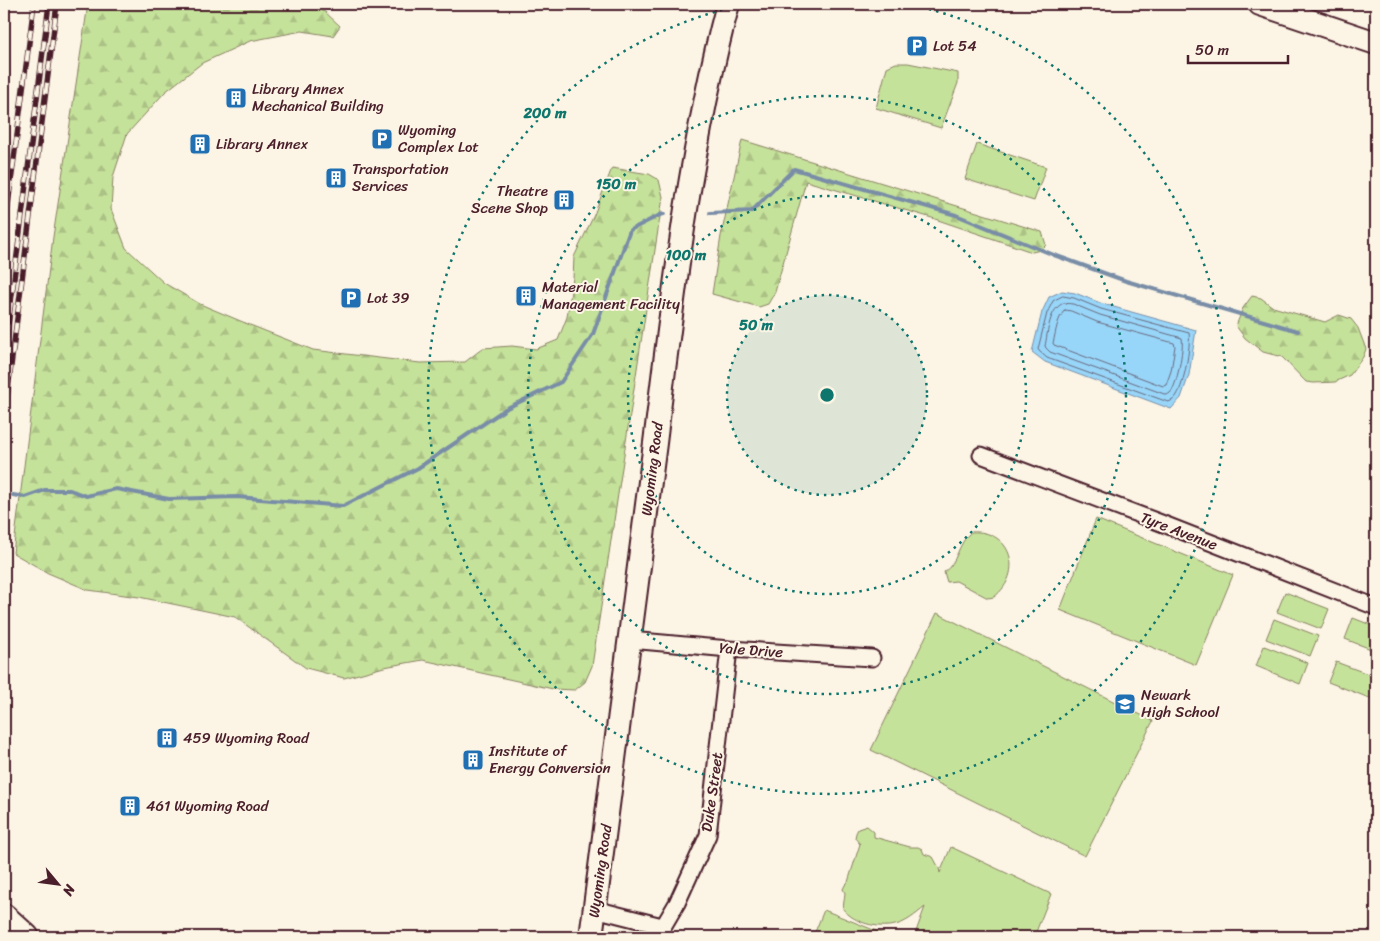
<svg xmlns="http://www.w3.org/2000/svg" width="1380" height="941" font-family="Sriracha,sans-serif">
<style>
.grass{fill:#c5e29a;stroke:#888062}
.forest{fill:url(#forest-firs);stroke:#888062}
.water{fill:#98d6f9;stroke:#798da7}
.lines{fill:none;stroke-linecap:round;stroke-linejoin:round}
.shore{stroke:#69687d;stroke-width:1}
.stream{stroke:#798da7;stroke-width:4}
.street-casing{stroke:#4a1f2b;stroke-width:19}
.secondary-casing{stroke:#4a1f2b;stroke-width:26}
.primary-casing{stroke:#4a1f2b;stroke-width:29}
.street{stroke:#fcf5e5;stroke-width:15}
.secondary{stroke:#fcf5e5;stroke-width:22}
.primary{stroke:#fcf5e5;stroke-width:25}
.rail-casing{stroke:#4a1f2b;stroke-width:5.5}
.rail{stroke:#fcf5e5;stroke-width:4;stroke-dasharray:11;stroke-linecap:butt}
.ring{fill:none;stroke:#0f766e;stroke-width:2.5;stroke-dasharray:2.5 5}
.labels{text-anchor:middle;stroke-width:4;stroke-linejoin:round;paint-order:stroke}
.poi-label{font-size:15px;fill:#4a1f2b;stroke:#fcf5e5;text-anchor:start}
.street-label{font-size:15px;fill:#4a1f2b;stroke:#fcf5e5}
.centre{fill:#0f766e;stroke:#fcf5e5;stroke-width:2.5}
.ring-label{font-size:15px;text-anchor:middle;font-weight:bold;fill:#0f766e;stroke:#fcf5e5;stroke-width:4;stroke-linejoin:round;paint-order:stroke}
</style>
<defs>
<pattern id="forest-firs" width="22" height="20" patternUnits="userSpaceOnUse" patternTransform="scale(1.25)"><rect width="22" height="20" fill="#c5e29a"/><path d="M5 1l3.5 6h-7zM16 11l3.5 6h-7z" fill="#abc185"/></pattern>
</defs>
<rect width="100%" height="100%" fill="#fcf5e5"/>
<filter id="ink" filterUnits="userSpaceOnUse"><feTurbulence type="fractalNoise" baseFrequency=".02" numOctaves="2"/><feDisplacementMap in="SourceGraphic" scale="10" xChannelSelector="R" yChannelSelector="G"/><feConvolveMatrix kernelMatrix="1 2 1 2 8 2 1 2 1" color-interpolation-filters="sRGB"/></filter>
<g filter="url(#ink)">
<path class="grass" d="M896 63H908L958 73V83L941 128 876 108 887 67Z
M977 144 1046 167 1034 201 965 179Z
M1096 519 1233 575 1196 665 1060 610Z
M971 532C1011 529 1025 573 994 597L988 598 956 581 947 582 944 572C958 563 957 544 971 532Z
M1285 592 1329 609 1321 629 1277 612Z
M937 613 1153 721 1085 856 871 750Z
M1353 618 1376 627V651L1345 639Z
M1274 619 1318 636 1310 656 1266 639Z
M1264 646 1308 663 1300 684 1256 666Z
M1336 662 1376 677V688L1372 699 1328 682Z
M867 826 874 832V837L910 847H918L922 849 924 854 933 857 939 868 940 873 951 847 1051 894 1034 937H914L925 907C916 914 906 923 895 925 878 929 854 923 843 909L845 893 843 889 845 885 848 882 860 844 855 838 856 833 858 829Z
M824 910 891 937H813Z"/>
<path class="forest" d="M88 4H310L325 12 340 26 333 36 302 31 250 41 202 63 165 92 127 134 113 177 111 209 126 248 164 283 200 304 250 325 313 350 420 363 465 362 483 348 512 346 536 349 558 340 567 317 573 278 574 257 594 215 612 168 649 174 659 180 663 197 592 666 585 682 575 690 553 689 423 660 384 667 344 678 306 668 235 617 139 597 88 590 48 573 13 553 53 237Z
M742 140 1042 232 1046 245 1041 250 1032 252 932 218 806 181 775 292 768 304 759 307 712 294 721 236Z
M1252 296 1261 298 1273 307 1325 322 1339 315 1351 319 1358 328 1366 349 1363 357 1350 375 1335 382 1314 383 1306 382 1282 357 1263 352 1245 338 1236 326 1243 308Z"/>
<path class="water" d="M1062 291 1075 293 1103 304 1196 330 1189 375 1181 398 1171 409 1045 362 1032 352 1042 312 1049 297Z"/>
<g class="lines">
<path class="shore" d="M1063 296 1074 298 1101 309 1189 333C1191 346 1184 384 1177 395 1175 399 1172 401 1168 402L1047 358 1039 351 1038 349 1047 313 1053 301Z
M1064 303 1073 304 1100 315 1182 338C1184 347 1177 387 1170 393 1169 394 1168 394 1167 395L1050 352 1046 348 1045 346C1048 332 1049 308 1064 303Z
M1065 310 1071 311 1097 322 1174 343 1175 346 1171 371 1166 385 1163 386 1054 345 1053 343C1056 332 1057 318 1065 310Z"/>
<path class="stream" d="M710 213 752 211 794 169 956 215 1054 255 1126 281 1298 331
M13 495 25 497 45 490H70L86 496 116 489 169 499 237 497 343 506 418 468 507 408 561 382 593 334 630 230 660 215 664 214"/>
<g class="street-casing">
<path id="street" d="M981 455 1161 523 1376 607
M630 640 729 649 872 658
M595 909 662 926
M657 937 677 903 708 835 729 649"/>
</g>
<g class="secondary-casing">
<path id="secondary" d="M1260 4 1376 43
M591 937C613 773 634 608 655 443 673 296 690 147 728 4"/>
</g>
<g class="primary-casing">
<path id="primary" d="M4 917 26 937"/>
</g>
<use href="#street" class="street"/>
<use href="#secondary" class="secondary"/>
<use href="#primary" class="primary"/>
<g class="rail-casing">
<path id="rail" d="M4 236 34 4
M4 357 49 4
M4 421 57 4"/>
</g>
<use href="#rail" class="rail"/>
</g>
</g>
<circle cx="827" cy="395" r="100" fill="#0f766e" fill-opacity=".12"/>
<g class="ring">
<circle cx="827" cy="395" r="100"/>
<circle cx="827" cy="395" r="199"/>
<circle cx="827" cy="395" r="299"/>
<path d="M907 4A399 399 0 1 1 747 4"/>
</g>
<defs>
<g id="parking-square" transform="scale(1.125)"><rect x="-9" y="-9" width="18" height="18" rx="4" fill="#1f6fb2" stroke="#fcf5e5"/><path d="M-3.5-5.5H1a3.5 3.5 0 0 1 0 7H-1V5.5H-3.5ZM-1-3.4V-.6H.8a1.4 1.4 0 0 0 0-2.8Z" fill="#fff"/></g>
<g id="building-square" transform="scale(1.125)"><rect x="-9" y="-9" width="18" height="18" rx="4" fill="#1f6fb2" stroke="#fcf5e5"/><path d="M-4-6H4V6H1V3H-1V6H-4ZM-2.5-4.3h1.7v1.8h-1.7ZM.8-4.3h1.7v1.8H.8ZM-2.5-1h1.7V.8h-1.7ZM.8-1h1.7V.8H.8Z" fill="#fff"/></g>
<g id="school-square" transform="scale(1.125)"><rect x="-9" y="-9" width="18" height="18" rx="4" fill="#1f6fb2" stroke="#fcf5e5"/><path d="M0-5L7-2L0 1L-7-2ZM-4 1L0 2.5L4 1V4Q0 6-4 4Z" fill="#fff"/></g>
</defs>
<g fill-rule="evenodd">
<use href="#parking-square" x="917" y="46"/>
<use href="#building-square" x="236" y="98"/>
<use href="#parking-square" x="382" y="139"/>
<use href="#building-square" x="200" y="144"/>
<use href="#building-square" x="336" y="178"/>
<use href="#building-square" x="564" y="200"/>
<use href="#building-square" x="526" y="296"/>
<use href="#parking-square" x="351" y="298"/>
<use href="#school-square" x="1125" y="704"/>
<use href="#building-square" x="167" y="738"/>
<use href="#building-square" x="473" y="760"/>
<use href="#building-square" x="130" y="806"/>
</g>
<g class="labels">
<g class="poi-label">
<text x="933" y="51">Lot 54</text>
<text x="252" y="94">Library Annex<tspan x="252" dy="17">Mechanical Building</tspan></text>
<text x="398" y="135">Wyoming<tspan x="398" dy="17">Complex Lot</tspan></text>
<text x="216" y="149">Library Annex</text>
<text x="352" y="174">Transportation<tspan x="352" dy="17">Services</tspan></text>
<text x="548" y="196" text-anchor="end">Theatre<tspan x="548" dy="17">Scene Shop</tspan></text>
<text x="542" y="292">Material<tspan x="542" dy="17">Management Facility</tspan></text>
<text x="367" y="303">Lot 39</text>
<text x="1141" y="700">Newark<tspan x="1141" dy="17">High School</tspan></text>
<text x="183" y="743">459 Wyoming Road</text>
<text x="489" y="756">Institute of<tspan x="489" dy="17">Energy Conversion</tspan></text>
<text x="146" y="811">461 Wyoming Road</text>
</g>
<g class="street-label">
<text transform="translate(652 469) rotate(-83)" y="5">Wyoming Road</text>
<text transform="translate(1179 531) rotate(21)" y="5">Tyre Avenue</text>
<text transform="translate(751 650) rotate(4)" y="5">Yale Drive</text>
<text transform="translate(712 792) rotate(-82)" y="5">Duke Street</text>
<text transform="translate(600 871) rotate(-82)" y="5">Wyoming Road</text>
</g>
</g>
<circle cx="827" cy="395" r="8" class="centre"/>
<g class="ring-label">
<text x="545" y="118">200 m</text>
<text x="616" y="189">150 m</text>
<text x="686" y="260">100 m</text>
<text x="756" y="330">50 m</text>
</g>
<rect width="1380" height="941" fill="none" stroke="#fcf5e5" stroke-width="20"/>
<rect x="10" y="10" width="1360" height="921" fill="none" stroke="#4a1f2b" stroke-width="2" filter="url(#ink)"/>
<g transform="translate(58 884) rotate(119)" stroke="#fcf5e5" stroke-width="4" paint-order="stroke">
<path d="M0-4L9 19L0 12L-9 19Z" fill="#4a1f2b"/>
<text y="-8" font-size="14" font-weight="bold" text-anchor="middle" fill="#4a1f2b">N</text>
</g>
<path d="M1188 55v8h100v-8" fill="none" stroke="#4a1f2b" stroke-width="2.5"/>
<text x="1195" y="55" font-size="15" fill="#4a1f2b" stroke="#fcf5e5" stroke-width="4" paint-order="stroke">50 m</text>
</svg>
